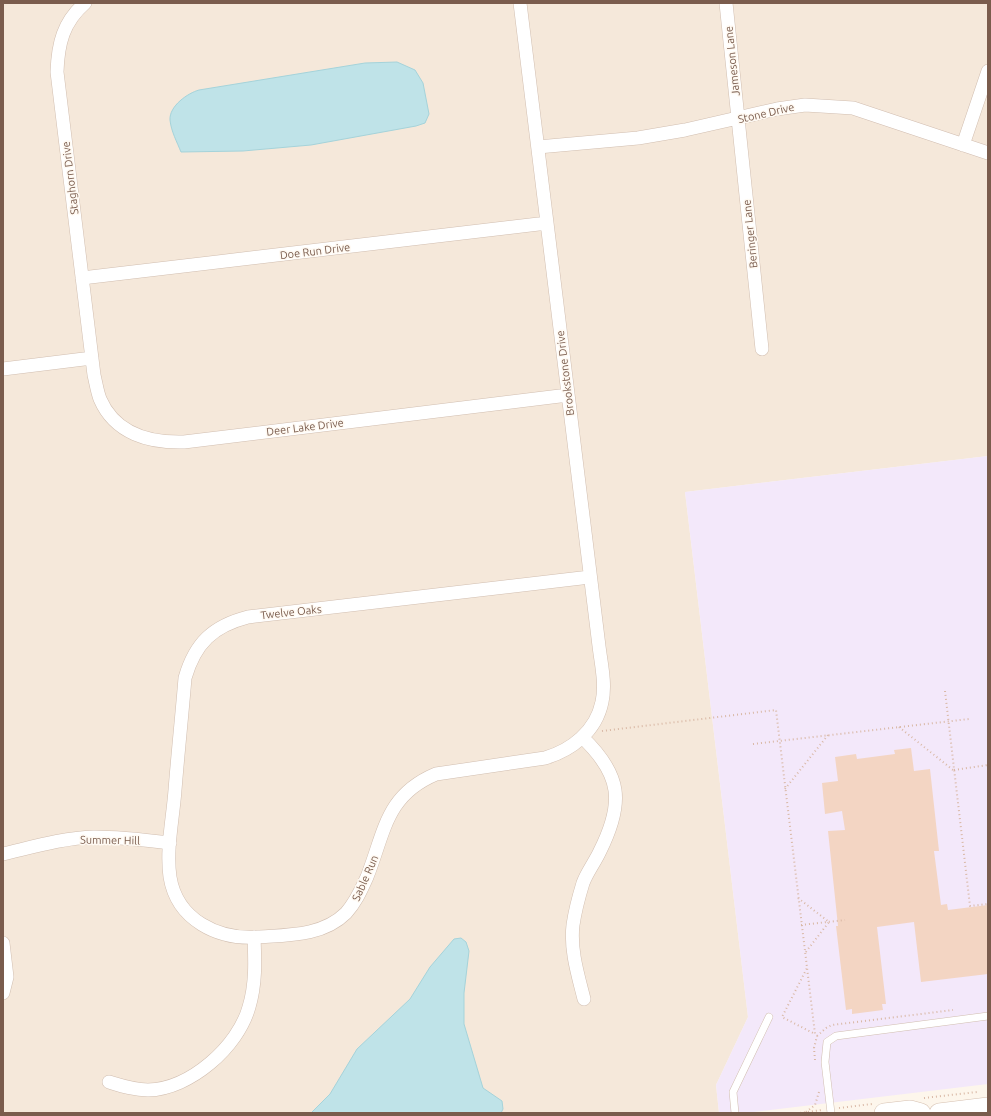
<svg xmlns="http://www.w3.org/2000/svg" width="991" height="1116" font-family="Ubuntu,sans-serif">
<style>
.residential{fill:#f5e8da}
.education{fill:#f3e8fa}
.water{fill:#bfe3e8;stroke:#a5d3da}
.building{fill:#f3d5c3}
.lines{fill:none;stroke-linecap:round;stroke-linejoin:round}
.lane-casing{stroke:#d1beb0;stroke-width:8}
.street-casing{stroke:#d1beb0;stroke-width:14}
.secondary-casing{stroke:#d6c0b0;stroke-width:20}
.path{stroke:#d9b8a5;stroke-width:2;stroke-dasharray:1 3;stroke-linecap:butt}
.lane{stroke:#fff;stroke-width:7}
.street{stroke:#fff;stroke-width:13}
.secondary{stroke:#fff;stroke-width:19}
.labels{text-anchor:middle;stroke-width:3;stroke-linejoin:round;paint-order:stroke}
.street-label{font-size:11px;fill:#7a5c4d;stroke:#fffaf3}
</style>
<rect width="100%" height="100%" fill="#fdf6ec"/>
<path class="residential" d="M3 3H988V456L685 492 748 1017 716 1085 719 1113H3Z"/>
<path class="education" d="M988 456V1084L746 1113H719L716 1085 748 1017 685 492Z"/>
<path class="water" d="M397 62 415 70 423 83 429 114 425 123 416 126 311 145 243 151 181 152C177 142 171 131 170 120 169 106 188 93 199 90L365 63Z
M461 938 466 942 469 951 464 993V1024L483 1088 502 1101 503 1109 501 1113H311L330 1094 357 1049 410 999 430 967 454 939Z"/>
<path class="building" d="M911 748 914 771 930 769 939 851H934L941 905 947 904 948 910 988 905V974L921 982 914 922 877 927 886 1004H882L883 1010 852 1014V1009L846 1010 836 926H838L828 831 845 830 842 811 825 814 822 783 838 781 835 757 856 754 857 759 895 754 894 750Z"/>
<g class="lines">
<g class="lane-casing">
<path id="lane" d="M735 1113 733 1092 769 1017
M831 1113 825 1062 827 1042 836 1036 988 1016"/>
</g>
<g class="street-casing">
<path id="street" d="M85 3C63 22 58 44 57 72L94 375C96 383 97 391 100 399 115 434 150 443 184 442L568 395
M520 3 599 646C601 663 606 684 602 702 596 731 572 750 545 758L436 774C386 795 385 831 367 877 361 890 356 902 346 913 323 936 288 935 258 937 218 940 177 920 170 877 166 849 173 818 175 790 178 752 182 715 185 678 195 643 213 626 248 617L590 577
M726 3 762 349
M963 145 988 71
M538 147 638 138 685 130 777 109 805 105 853 108 988 153
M82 278 547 223
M3 369 92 358
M582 737C622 775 624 803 600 851 595 862 587 872 583 883 579 896 575 911 573 925 570 950 578 975 584 999
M3 854C33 847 63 838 94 837 119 837 145 840 170 843
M3 943 7 977 3 993
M109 1082C122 1086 134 1090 148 1090 190 1089 238 1047 249 1007 256 984 255 961 254 937"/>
</g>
<g class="secondary-casing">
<path id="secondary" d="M884 1113 910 1110 921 1113
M939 1113 988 1107"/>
</g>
<path class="path" d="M945 691 970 906 988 904
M899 727 953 770
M602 731 776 710 815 1034 782 1017 807 968
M753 744 969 719
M954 770 988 765
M785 789 828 735
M798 898 829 922 805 953
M801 925 845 920
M817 1036 826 1028 832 1025 953 1010
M815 1060 814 1048 817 1036
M924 1098 977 1092
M839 1108 872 1104
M806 1112 815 1105 819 1092
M800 1113 822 1110"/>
<use href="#lane" class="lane"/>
<use href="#street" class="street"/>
<use href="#secondary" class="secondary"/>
</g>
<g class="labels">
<g class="street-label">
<text transform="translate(732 61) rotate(-96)" y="4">Jameson Lane</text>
<text transform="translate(766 113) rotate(-13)" y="4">Stone Drive</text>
<text transform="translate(70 178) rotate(-97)" y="4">Staghorn Drive</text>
<text transform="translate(750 234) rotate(-96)" y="4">Beringer Lane</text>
<text transform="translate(315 251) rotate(-7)" y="4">Doe Run Drive</text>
<text transform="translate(565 373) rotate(-97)" y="4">Brookstone Drive</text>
<text transform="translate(305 427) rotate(-7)" y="4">Deer Lake Drive</text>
<text transform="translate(291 612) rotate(-6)" y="4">Twelve Oaks</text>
<text transform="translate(110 840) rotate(1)" y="4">Summer Hill</text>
<text transform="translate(365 878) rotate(-66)" y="4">Sable Run</text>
</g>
</g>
<rect width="991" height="1116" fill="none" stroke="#7a5c4d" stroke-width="8"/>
</svg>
